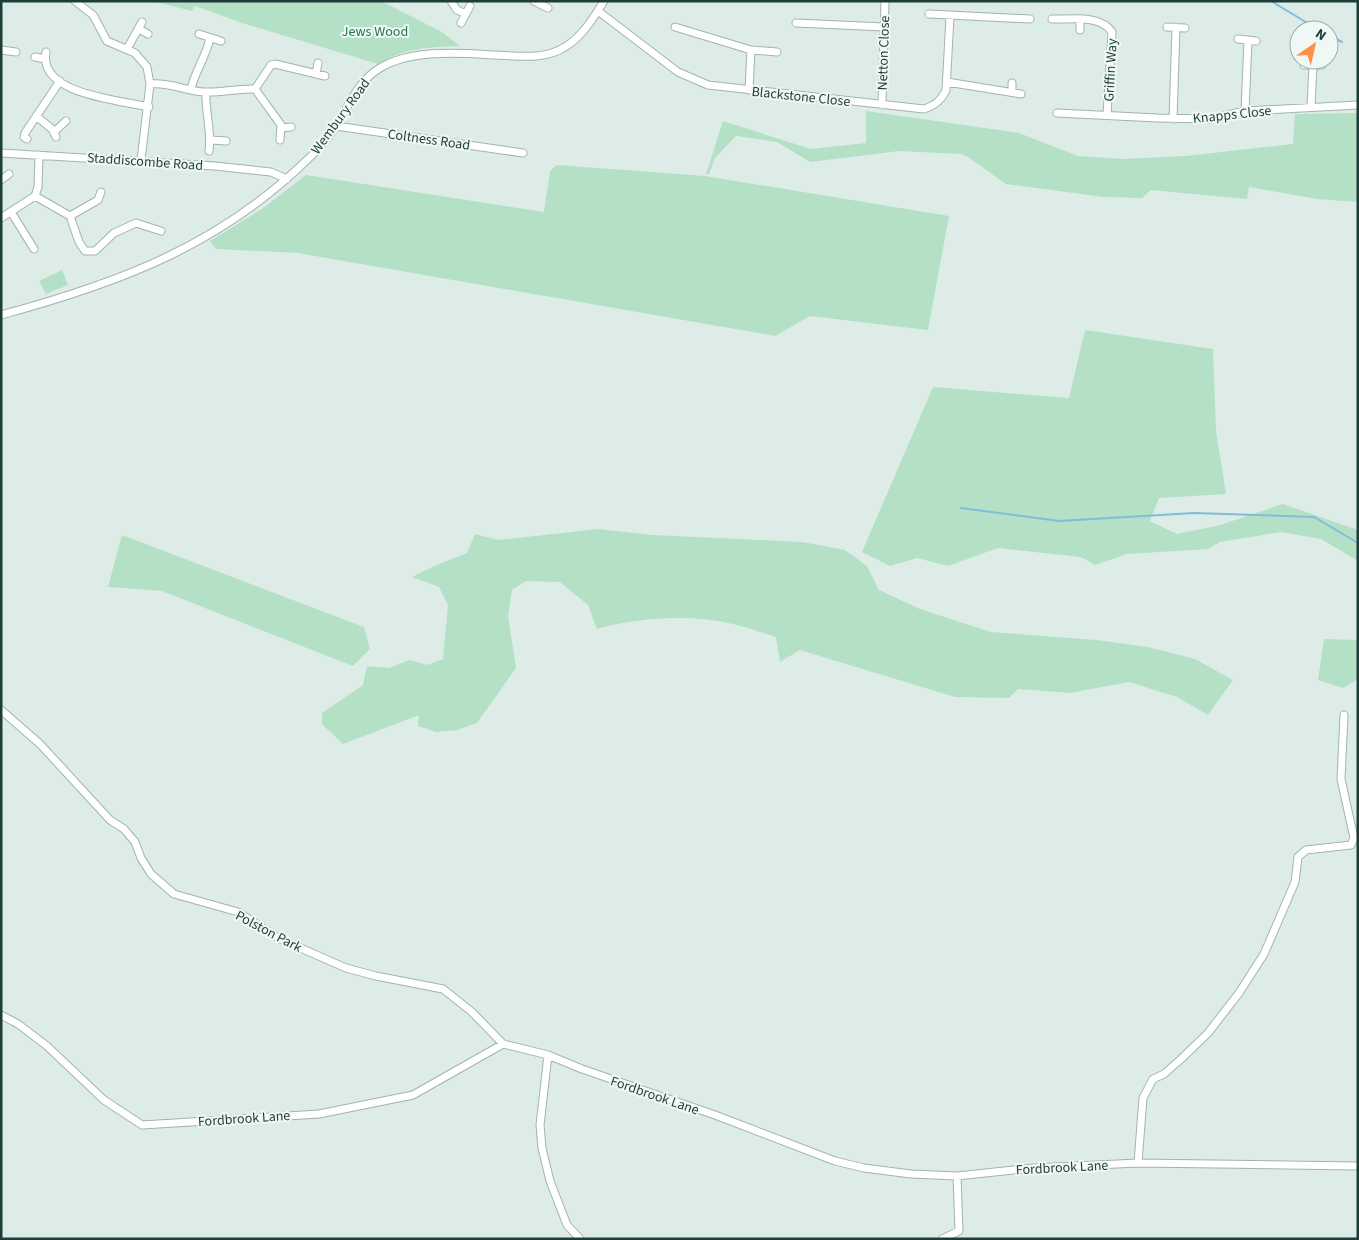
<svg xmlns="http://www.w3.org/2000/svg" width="1359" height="1240" font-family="'Source Sans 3',sans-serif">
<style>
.green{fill:#b4e0c6}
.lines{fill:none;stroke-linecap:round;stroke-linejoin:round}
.stream{stroke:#7fbdd8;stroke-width:2}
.minor-casing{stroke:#a1b4b0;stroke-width:9}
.minor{stroke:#fff;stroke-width:7}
.labels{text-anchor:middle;stroke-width:4;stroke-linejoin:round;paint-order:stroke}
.park-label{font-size:14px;fill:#247851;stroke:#eff8f5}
.street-label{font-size:14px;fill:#1e3d39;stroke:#eff8f5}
</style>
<rect width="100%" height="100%" fill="#deece8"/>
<path class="green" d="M152 1H381L442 32 460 46C429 47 405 48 378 64L242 23 195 6 192 11Z
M866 111 1019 133 1078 156 1122 159 1186 156 1293 144 1295 114 1358 113V202L1316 199 1249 187 1247 199 1151 190 1142 198 1103 197 1006 184 968 157 961 154 899 151 810 162 777 142 736 136 715 158 709 174H706L723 121 811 149 866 143Z
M557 165 705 176 949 216 928 330 810 316 775 336 298 253 216 249 210 241 262 209 306 175 544 212 550 171Z
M62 270 68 285 46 294 39 281Z
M1085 330 1213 349 1216 431 1226 494 1159 498 1150 521 1177 534 1220 525 1283 504 1358 530V561L1321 539 1281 532 1220 542 1208 549 1127 554 1095 565 1081 557 998 548 948 566 917 558 890 566 862 552 933 387 1069 398Z
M598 529 653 535 802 542 845 550 867 566 879 590 920 609 991 632 1096 640 1148 647 1195 659 1233 680 1208 715 1177 697 1129 682 1070 693 1018 689 1009 698 955 697 800 650 780 662 776 637C760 632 744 626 728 623 689 614 635 618 597 629L588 605 560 582 526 581 512 590 508 616 516 668 477 723 457 730 436 732 418 726 419 715 343 744 322 724V713L363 685 367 666 389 668 410 660 427 665 443 659 448 605 439 587 412 577 432 567 467 553 475 534 498 540Z
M122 535 364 627 370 649 353 666 162 591 108 587Z
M1324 639 1358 640V679L1343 688 1318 680Z"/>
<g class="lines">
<path class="stream" d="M1271 1 1319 30
M1329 35 1342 42
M961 508 1059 521 1194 513 1314 517 1358 543"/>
<g class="minor-casing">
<path id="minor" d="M75 1 93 15 107 41 135 53 147 67 150 84 141 160
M451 1 457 10 466 14
M534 1 548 8
M598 11 678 72 708 85 924 109C935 105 941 101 946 90L950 17
M929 14 1030 19
M1052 19C1071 20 1100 14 1112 32L1107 115
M1080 20V30
M461 23 470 6
M796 23 884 27
M675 27 751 50 777 52
M1167 27 1185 28
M139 29 148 34
M199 34 221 41
M1238 39 1256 41
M127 49 142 22
M1 50 16 52
M46 52C38 95 121 100 149 107
M35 57 45 59
M1304 65H1322
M316 74 318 63
M947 82 1021 94
M150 84C170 82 185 91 204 92 221 93 238 88 255 89L271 65 275 64 325 76
M191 89C195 71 206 57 210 38
M255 89 281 125 280 140
M749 90 751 50
M206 92C205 113 212 131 209 151
M1012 92V83
M882 105 885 1
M1311 107 1313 65
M1245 111 1248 40
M1057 113 1157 118 1210 119 1245 111 1358 105
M36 116 52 129 56 137
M1173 119 1176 27
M336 126 523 153
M282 128 291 127
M54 132 66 121
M27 139 24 137 25 133 60 81
M211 140 226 141
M1 153 215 166 271 172 287 179
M1 180 9 174
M35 196 70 216 79 242 85 251H95L114 233 136 223 161 231
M11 212 34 249
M70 216 98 200 101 192
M1 218 35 196 38 187 39 155
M1 315C119 283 219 246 308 159 319 149 329 137 337 124 349 105 359 80 380 68 412 49 459 53 495 55 518 56 545 60 565 47 582 37 594 17 604 1
M1 710 40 744 110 820 124 829 135 842 141 858 151 874 174 894 238 912 280 939 346 968 376 976 443 989 472 1012 503 1044
M1 1015 18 1024 47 1046 104 1100 142 1125 319 1114 413 1095 503 1044 548 1055 582 1069 715 1115 835 1161 864 1168 911 1174 957 1176 1033 1168 1138 1163 1358 1166
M548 1055 540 1125 542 1148 550 1181 567 1225 580 1239
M1138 1163 1143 1098 1153 1079 1164 1074 1181 1059 1208 1033 1239 993 1264 954 1295 882 1298 857 1306 850 1351 845 1354 838 1341 779 1344 715
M942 1239 959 1231 957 1176"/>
</g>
<use href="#minor" class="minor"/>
</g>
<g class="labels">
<g class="park-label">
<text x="375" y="36">Jews Wood</text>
</g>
<g class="street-label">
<text transform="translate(883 53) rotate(-88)" y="5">Netton Close</text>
<text transform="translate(1110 70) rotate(-87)" y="5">Griffin Way</text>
<text transform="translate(801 96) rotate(6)" y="5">Blackstone Close</text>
<text transform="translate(1232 114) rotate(-6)" y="5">Knapps Close</text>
<text transform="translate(340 116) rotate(-54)" y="5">Wembury Road</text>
<text transform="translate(429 139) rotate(8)" y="5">Coltness Road</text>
<text transform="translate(145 161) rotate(4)" y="5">Staddiscombe Road</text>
<text transform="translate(269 931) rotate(28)" y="5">Polston Park</text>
<text transform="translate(655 1095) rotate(19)" y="5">Fordbrook Lane</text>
<text transform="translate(244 1118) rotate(-4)" y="5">Fordbrook Lane</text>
<text transform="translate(1062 1167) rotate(-3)" y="5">Fordbrook Lane</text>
</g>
</g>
<rect width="1359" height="1240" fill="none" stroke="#1e3d39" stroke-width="5"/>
<g transform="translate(1314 45) rotate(34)"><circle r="24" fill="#eff8f5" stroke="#9badaa"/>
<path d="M0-4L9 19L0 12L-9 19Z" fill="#ff9049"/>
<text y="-8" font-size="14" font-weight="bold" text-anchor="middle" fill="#1e3d39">N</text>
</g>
</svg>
